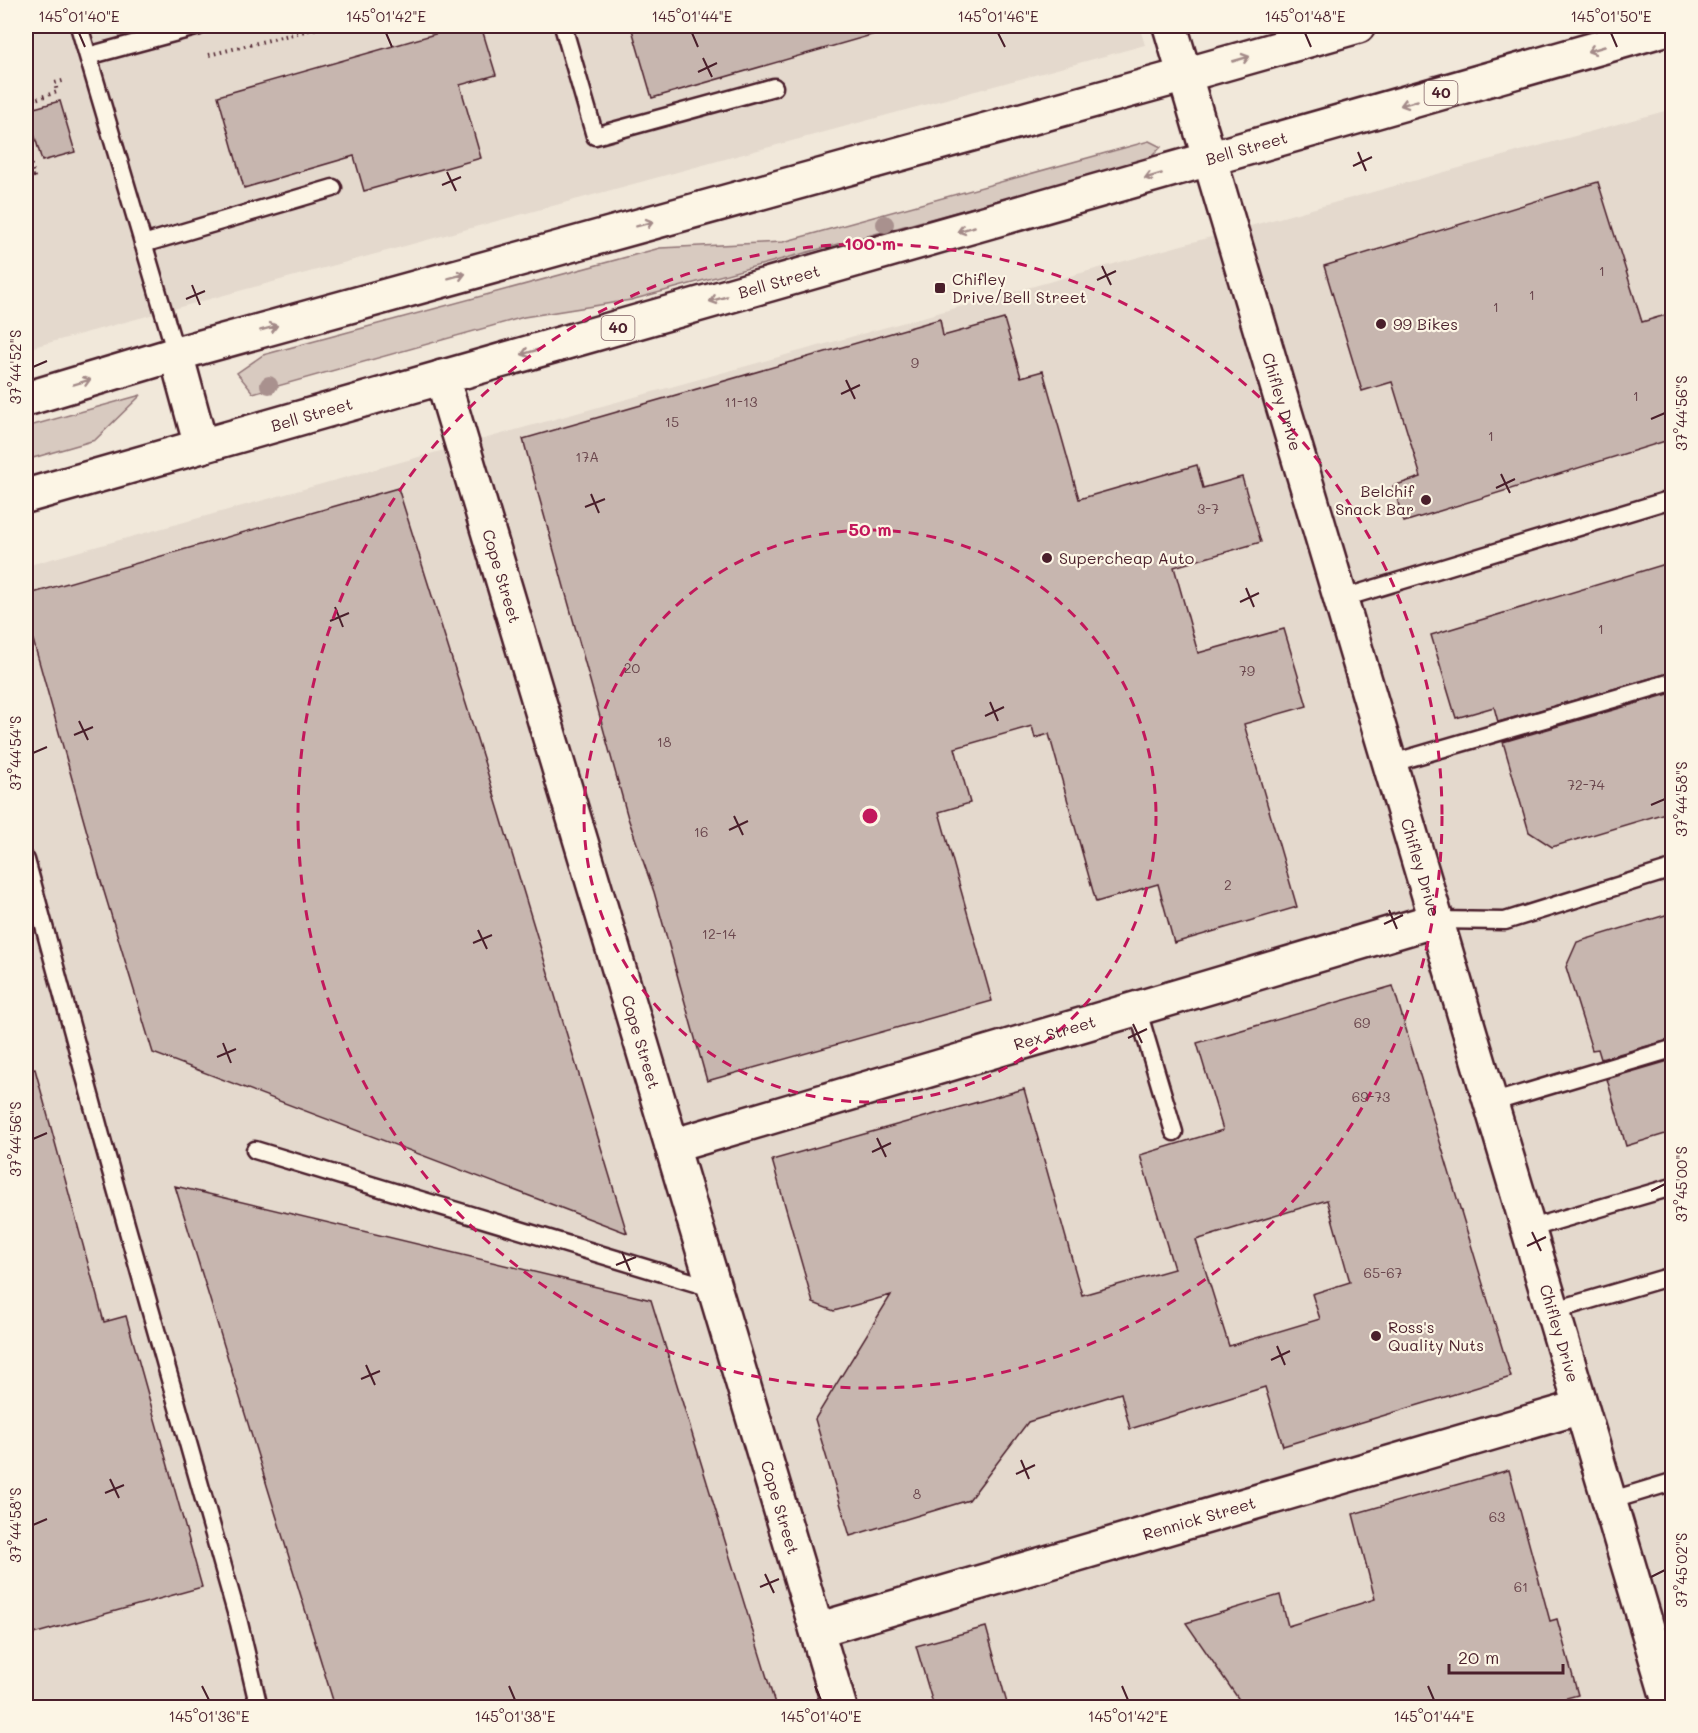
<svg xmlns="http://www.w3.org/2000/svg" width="1698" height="1733" font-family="Mali,sans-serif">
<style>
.built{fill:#e4d9cd}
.green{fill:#d8cac0;stroke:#917476;stroke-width:1.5}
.building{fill:#c7b6af;stroke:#4a1f2b;stroke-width:1.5;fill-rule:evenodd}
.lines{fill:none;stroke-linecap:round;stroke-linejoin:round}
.lane-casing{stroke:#4a1f2b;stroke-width:21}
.street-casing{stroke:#4a1f2b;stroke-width:38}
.secondary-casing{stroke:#4a1f2b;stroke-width:38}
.highway-casing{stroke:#4a1f2b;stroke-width:38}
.path{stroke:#4a1f2b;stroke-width:4;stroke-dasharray:1.5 4.5;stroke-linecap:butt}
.lane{stroke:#fcf5e5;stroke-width:16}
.street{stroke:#fcf5e5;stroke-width:33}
.secondary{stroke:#fcf5e5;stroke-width:33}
.highway{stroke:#fcf5e5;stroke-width:33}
.tree{fill:#a9918e}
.oneway{stroke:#a38a88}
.ticks{fill:none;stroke:#4a1f2b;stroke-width:2}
.ring{fill:none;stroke:#c2185b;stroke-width:3;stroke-dasharray:10 8}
.poi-dot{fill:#4a1f2b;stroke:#fcf5e5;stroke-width:2}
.labels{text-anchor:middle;stroke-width:4.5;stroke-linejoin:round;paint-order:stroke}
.number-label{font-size:14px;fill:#69454c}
.shield{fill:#fcf5e5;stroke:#7f5f63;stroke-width:1.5}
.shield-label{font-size:15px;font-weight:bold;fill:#4a1f2b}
.street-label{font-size:16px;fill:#4a1f2b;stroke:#fcf5e5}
.poi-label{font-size:16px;fill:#4a1f2b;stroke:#fcf5e5;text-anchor:start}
.centre{fill:#c2185b;stroke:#fcf5e5;stroke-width:3}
.ring-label{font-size:18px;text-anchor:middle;font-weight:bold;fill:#c2185b;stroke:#fcf5e5;stroke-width:4.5;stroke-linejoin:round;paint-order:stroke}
.neatline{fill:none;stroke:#4a1f2b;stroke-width:2}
.ticks-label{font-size:15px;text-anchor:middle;fill:#4a1f2b}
</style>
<rect width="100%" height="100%" fill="#f1e8da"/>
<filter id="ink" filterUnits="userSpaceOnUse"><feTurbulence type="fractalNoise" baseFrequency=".0167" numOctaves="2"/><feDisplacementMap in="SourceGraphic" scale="12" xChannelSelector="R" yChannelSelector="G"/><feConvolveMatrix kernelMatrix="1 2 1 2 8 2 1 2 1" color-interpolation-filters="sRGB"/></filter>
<g filter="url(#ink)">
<path class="built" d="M26 26H1139L1145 45 26 349Z
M1672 109V1707H26V566Z"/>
<path class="green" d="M1149 141 1161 147 1148 160 631 300 524 317 253 393 237 373 263 355 660 248 783 242Z
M141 395 95 440 26 460V427Z"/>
<path class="building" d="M463 26H481L496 75 460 85 481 158 364 191 354 156 244 188 218 96Z
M631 26H874L875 34 652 98Z
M60 101 75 152 42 161 27 110Z
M1598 182 1642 322 1672 313V439L1404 522 1393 486 1421 477 1392 382 1362 391 1324 266Z
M940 319 943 336 1004 319 1021 377 1043 371 1079 499 1197 465 1203 488 1242 477 1261 542 1174 567 1198 653 1284 629 1307 706 1244 724 1297 907 1174 943 1158 884 1096 902 1049 734 1035 738 1032 726 955 748 970 803 939 812 992 1001 707 1081 654 892 628 818 523 439Z
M398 488 483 758 627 1233 153 1053 99 875 26 615V595Z
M1672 562V672L1498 722 1494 707 1456 718 1431 635Z
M1672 693V811L1552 847 1529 832 1503 742Z
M1672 913V1039L1601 1059 1598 1049 1592 1050 1566 967 1577 942Z
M1393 986 1511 1377 1283 1446 1265 1387 1130 1429 1121 1393 1028 1422 969 1500 850 1536 815 1419 891 1295 834 1311 813 1303 772 1160 1024 1089 1082 1295 1174 1269 1140 1155 1223 1130 1197 1043ZM1327 1200 1350 1282 1312 1294 1320 1319 1229 1346 1196 1240Z
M1672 1060V1132L1626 1146 1607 1079Z
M35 1069 104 1322 126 1316 202 1587 26 1636V1070Z
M175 1186 651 1300 776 1707H335Z
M1509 1470 1550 1621 1557 1619 1578 1695 1532 1707H1244L1186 1623 1280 1595 1288 1626 1375 1599 1353 1514Z
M986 1627 1008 1707H934L916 1646Z"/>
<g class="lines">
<g class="lane-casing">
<path id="lane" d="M79 26 176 354
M563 26 595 136 774 87
M88 56 199 26
M143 244 333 188
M1340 599 1672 499
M1389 764 1672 682
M26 860 103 1143 239 1623 259 1708
M1436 920 1505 921 1672 869
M1137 1008 1174 1132
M1491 1103 1672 1049
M255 1150 715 1289
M1528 1229 1672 1187
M1552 1311 1672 1276
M1609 1501 1672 1482"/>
</g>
<g class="street-casing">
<g id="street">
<path id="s1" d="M442 377 840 1708"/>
<path id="s2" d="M672 1146 1436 920"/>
<path id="s3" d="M817 1630 1581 1407"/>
</g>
</g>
<g class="secondary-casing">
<g id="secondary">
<path id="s4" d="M1170 26 1671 1708"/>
</g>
</g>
<g class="highway-casing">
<g id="highway">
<path d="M176 354 201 446"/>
<path d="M26 399 176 354 1185 75 1358 26"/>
<path id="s5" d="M26 496 1672 27"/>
</g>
</g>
<path class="path" d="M209 55 325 26
M26 102 57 92 55 83 66 80
M26 147 34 176 26 178"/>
<use href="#lane" class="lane"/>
<use href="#street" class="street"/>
<use href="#secondary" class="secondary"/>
<use href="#highway" class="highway"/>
</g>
<g class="tree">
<circle cx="885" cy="224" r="9"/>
<circle cx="269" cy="385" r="9"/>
</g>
<defs><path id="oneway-shaft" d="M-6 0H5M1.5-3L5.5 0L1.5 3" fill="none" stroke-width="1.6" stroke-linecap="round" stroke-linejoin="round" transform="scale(1.5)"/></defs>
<g class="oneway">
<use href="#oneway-shaft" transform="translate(1596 49) rotate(164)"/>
<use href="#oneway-shaft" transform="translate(1241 59) rotate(-16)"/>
<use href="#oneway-shaft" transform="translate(1409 103) rotate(164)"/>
<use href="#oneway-shaft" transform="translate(1153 176) rotate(164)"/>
<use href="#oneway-shaft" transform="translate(645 224) rotate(-15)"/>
<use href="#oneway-shaft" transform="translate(966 229) rotate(164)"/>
<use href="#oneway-shaft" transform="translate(457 276) rotate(-15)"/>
<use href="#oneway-shaft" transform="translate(718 299) rotate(164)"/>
<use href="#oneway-shaft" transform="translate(269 328) rotate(-15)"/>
<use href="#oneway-shaft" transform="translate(530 352) rotate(164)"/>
<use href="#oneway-shaft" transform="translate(82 382) rotate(-17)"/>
</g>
</g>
<path class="ticks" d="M79 33 85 47M386 33 392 47M692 33 698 47M998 33 1005 47M1305 33 1311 47M1611 33 1617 47M703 58 712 77M698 72 717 63M1358 152 1366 171M1353 166 1372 157M447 172 456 191M442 185 461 177M1102 266 1111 285M1097 280 1116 271M192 285 200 305M186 299 205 291M33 367 47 361M846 380 855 399M841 394 860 385M1651 419 1665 413M1501 474 1510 493M1496 488 1515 479M591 494 599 513M585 507 605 499M1246 588 1254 607M1240 602 1259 593M335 607 343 627M330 621 349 613M990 702 998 721M985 716 1004 707M79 721 88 740M74 735 93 727M33 753 47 747M1651 805 1665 799M734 816 743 835M729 830 748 821M1389 910 1397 929M1384 924 1403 915M478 930 487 949M473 943 492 935M1133 1024 1142 1043M1128 1038 1147 1029M223 1043 231 1063M217 1057 236 1049M877 1138 886 1157M33 1139 47 1133M872 1152 891 1143M1651 1191 1665 1184M1532 1232 1541 1251M1527 1246 1546 1237M622 1252 630 1271M616 1265 636 1257M1277 1346 1285 1365M1271 1360 1290 1351M366 1365 375 1385M361 1379 380 1371M1021 1460 1029 1479M1016 1474 1035 1465M110 1479 119 1498M105 1493 124 1485M33 1525 47 1519M765 1574 774 1593M1651 1577 1665 1570M760 1587 779 1579M202 1686 209 1700M509 1686 515 1700M815 1686 821 1700M1122 1686 1128 1700M1428 1686 1434 1700"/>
<g class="ring">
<circle cx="870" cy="816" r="286"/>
<circle cx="870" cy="816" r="572"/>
</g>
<g class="poi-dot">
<rect x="934" y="282" width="12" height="12" rx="3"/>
<circle cx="1381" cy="324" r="6"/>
<circle cx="1426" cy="500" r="6"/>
<circle cx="1047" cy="558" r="6"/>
<circle cx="1376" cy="1336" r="6"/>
</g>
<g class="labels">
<g class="number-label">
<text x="1602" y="276">1</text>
<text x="1532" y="300">1</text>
<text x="1496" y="312">1</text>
<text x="915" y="368">9</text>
<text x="1636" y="401">1</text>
<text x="741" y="407">11-13</text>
<text x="672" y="427">15</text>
<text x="1491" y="441">1</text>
<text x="587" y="462">17A</text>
<text x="1208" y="514">3-7</text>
<text x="1601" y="634">1</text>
<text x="632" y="673">20</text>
<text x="1247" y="676">79</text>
<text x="664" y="747">18</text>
<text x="1586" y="790">72-74</text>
<text x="701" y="837">16</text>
<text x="1228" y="890">2</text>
<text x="719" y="939">12-14</text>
<text x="1362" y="1028">69</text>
<text x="1371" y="1102">69-73</text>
<text x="1383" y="1278">65-67</text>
<text x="917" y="1499">8</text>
<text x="1497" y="1522">63</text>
<text x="1521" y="1592">61</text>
</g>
<g class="shield">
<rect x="1424.5" y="81" width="33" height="24" rx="4.5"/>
<rect x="601.5" y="316" width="33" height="24" rx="4.5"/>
</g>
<g class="shield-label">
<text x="1441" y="98">40</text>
<text x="618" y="333">40</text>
</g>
<g class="street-label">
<text dy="6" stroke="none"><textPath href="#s5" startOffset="1269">Bell Street</textPath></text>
<text dy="6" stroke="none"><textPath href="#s5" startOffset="783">Bell Street</textPath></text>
<text dy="6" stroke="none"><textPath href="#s4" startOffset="392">Chifley Drive</textPath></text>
<text dy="6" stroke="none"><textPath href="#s5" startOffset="297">Bell Street</textPath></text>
<text dy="6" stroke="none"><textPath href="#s1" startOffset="208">Cope Street</textPath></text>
<text dy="6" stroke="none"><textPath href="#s4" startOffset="878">Chifley Drive</textPath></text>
<text dy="6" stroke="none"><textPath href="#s2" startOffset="399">Rex Street</textPath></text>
<text dy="6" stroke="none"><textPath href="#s1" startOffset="694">Cope Street</textPath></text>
<text dy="6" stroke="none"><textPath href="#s4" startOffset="1364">Chifley Drive</textPath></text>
<text dy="6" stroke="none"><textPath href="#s1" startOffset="1180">Cope Street</textPath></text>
<text dy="6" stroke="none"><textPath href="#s3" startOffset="398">Rennick Street</textPath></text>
</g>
<g class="poi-label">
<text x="952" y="285">Chifley<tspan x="952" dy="18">Drive/Bell Street</tspan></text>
<text x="1393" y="330">99 Bikes</text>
<text x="1414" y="497" text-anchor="end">Belchif<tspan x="1414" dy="18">Snack Bar</tspan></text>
<text x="1059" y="564">Supercheap Auto</text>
<text x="1388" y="1333">Ross's<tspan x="1388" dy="18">Quality Nuts</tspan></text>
</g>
</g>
<circle cx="870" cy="816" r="9" class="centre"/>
<g class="ring-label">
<text x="870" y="250">100 m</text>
<text x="870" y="536">50 m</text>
</g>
<rect width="1698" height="1733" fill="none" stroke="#fcf5e5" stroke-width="66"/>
<path d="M1449 1664v9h114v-9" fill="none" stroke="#4a1f2b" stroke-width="3"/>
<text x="1458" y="1664" font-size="18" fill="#4a1f2b" stroke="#fcf5e5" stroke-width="4.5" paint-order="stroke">20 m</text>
<rect x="33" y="33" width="1632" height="1667" class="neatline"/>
<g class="ticks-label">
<text x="79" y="22">145°01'40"E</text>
<text x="386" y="22">145°01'42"E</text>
<text x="692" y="22">145°01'44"E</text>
<text x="998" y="22">145°01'46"E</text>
<text x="1305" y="22">145°01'48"E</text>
<text x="1611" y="22">145°01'50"E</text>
<text transform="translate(16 367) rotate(-90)" y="5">37°44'52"S</text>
<text transform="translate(1682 413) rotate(-90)" y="5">37°44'56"S</text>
<text transform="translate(16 753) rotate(-90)" y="5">37°44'54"S</text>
<text transform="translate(1682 799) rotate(-90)" y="5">37°44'58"S</text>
<text transform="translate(16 1139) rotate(-90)" y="5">37°44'56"S</text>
<text transform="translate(1682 1184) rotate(-90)" y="5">37°45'00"S</text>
<text transform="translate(16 1525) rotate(-90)" y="5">37°44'58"S</text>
<text transform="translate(1682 1570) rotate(-90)" y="5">37°45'02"S</text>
<text x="209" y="1722">145°01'36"E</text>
<text x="515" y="1722">145°01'38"E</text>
<text x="821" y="1722">145°01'40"E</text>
<text x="1128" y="1722">145°01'42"E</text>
<text x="1434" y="1722">145°01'44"E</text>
</g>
</svg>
